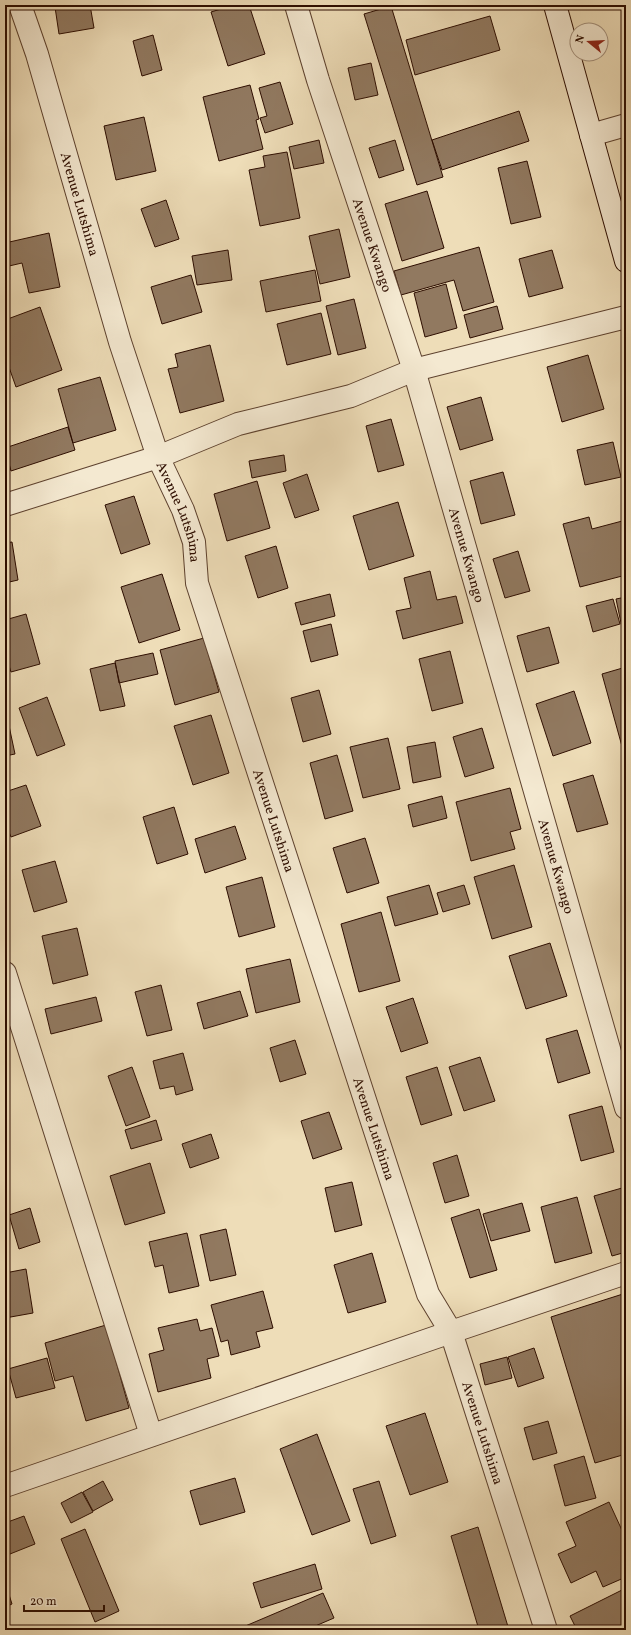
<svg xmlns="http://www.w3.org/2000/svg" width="631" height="1635" font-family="Vollkorn,serif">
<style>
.building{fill:#917960;stroke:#2d0d00}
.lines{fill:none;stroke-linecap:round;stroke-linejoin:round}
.street-casing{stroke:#5d412e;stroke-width:24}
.secondary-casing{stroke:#2d0d00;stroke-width:24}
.street{stroke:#f4e9d1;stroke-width:22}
.secondary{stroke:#f4e9d1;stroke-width:22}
.labels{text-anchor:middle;stroke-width:3;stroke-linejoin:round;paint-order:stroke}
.street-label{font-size:14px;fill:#2d0d00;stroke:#f4e9d1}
</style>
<rect width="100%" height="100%" fill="#eeddb8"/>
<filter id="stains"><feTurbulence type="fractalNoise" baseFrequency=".005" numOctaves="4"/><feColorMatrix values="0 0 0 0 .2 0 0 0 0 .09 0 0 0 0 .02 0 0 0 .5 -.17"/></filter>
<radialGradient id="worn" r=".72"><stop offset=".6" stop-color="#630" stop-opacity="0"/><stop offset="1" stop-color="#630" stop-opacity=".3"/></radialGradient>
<path class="building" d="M70 5H90L94 28 59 34 55 7Z
M234 5H249L265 54 228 66 211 12Z
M391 6 443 177 417 185 364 14Z
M490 16 500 50 415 75 406 40Z
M153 35 162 70 142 76 133 41Z
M371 63 378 95 355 100 348 68Z
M280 82 293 124 265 133 260 118 267 116 259 88Z
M250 85 259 119 256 120 263 149 219 161 203 97Z
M519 111 529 141 442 170 432 140Z
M144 117 156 171 116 180 104 126Z
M319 140 324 163 294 169 289 147Z
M395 140 404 170 379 178 369 148Z
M287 152 300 218 260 226 249 170 265 167 263 156Z
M527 161 541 217 511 224 498 168Z
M427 191 444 248 402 261 385 204Z
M166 200 179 239 155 247 141 209Z
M339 229 350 277 320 284 309 236Z
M49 233 60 287 29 293 22 263 9 266 5 243Z
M479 247 494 302 463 311 454 280 401 295 394 271Z
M228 250 232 280 197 285 192 256Z
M552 250 563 288 529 297 519 259Z
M315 270 321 301 266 312 260 281Z
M191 275 202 312 162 324 151 287Z
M446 284 457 328 425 337 414 293Z
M354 299 366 348 338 355 326 306Z
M497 306 503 329 470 338 464 315Z
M40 307 62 370 16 387 5 356V320Z
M321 313 331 354 287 365 277 324Z
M210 345 224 401 180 413 168 369 178 367 175 354Z
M588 355 604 409 562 422 547 367Z
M100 377 116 430 73 443 58 389Z
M481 397 493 440 460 450 447 407Z
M391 419 404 465 378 472 366 426Z
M68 427 75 450 11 471 5 448Z
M613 442 621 477 585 485 577 450Z
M284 455 286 471 252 478 249 461Z
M503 472 515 515 481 524 470 481Z
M307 474 319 510 295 518 283 483Z
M257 481 270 528 227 541 214 494Z
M134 496 150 544 121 554 105 505Z
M398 502 414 556 369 570 353 516Z
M589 517 592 529 626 520V575L580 587 563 524Z
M12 542 18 580 5 583V543Z
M276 546 288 588 258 598 245 556Z
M518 551 530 591 505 598 493 559Z
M430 571 437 600 456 596 463 623 403 639 396 611 411 608 404 578Z
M162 574 180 630 139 643 121 587Z
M330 594 335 616 301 625 295 603Z
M626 597V647L616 599Z
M613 599 620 624 593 632 586 606Z
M26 614 40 664 11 672 5 653V620Z
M331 624 338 655 311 662 303 631Z
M549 627 559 663 527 672 517 636Z
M204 638 219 692 175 705 160 650Z
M450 651 463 703 432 711 419 659Z
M153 653 158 674 119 683 115 661Z
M115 663 125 706 100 711 90 669Z
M626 667V749L623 750 602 674Z
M319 690 331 734 303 742 291 698Z
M574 691 591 743 553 756 536 704Z
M47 697 65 745 37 756 19 708Z
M211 715 229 773 193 785 174 726Z
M5 721H8L15 754 5 756Z
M482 728 494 768 465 777 453 737Z
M388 738 400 789 363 798 350 747Z
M435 742 441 777 413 783 407 747Z
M337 755 353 811 325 819 310 763Z
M593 775 608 824 577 832 563 784Z
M26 785 41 826 11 837 5 822V792Z
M510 788 521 829 510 832 515 849 471 861 456 802Z
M442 796 447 818 413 827 408 805Z
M174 807 188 854 157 864 143 817Z
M235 826 246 859 205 873 195 839Z
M365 838 379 883 347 893 333 848Z
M55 861 67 902 34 912 22 870Z
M514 865 532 927 492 939 474 877Z
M262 877 275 927 239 937 226 887Z
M429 885 438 914 395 926 387 897Z
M464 885 470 904 443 912 437 893Z
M381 912 400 981 359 992 341 924Z
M77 928 88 975 53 984 42 936Z
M550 943 567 996 526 1009 509 956Z
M290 959 300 1002 256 1013 246 969Z
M161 985 172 1030 147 1036 135 992Z
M240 991 248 1016 204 1029 197 1003Z
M96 997 102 1021 51 1034 45 1009Z
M413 998 428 1043 401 1052 386 1007Z
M577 1030 590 1073 558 1083 546 1039Z
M295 1040 306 1074 280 1082 270 1048Z
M183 1053 193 1090 176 1095 174 1086 160 1089 153 1061Z
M480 1057 495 1101 464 1111 449 1067Z
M132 1067 150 1117 126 1126 108 1076Z
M437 1067 452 1115 421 1125 406 1077Z
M602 1106 614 1152 581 1161 569 1115Z
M329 1112 342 1149 313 1159 301 1121Z
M156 1120 162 1140 131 1149 125 1130Z
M211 1134 219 1158 190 1168 182 1144Z
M457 1155 469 1196 445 1203 433 1163Z
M150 1163 165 1213 125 1225 110 1176Z
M352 1182 362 1225 335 1232 325 1188Z
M622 1188 626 1203V1252L612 1256 594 1196Z
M577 1197 592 1253 555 1263 541 1207Z
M522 1203 530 1231 491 1241 483 1214Z
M30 1208 40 1242 19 1249 9 1215Z
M479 1209 497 1270 470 1278 451 1218Z
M226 1229 236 1275 210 1281 200 1235Z
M187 1233 199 1286 169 1293 163 1265 155 1267 149 1242Z
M372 1253 386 1302 348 1313 334 1265Z
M26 1269 33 1313 5 1318V1273Z
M263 1291 273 1328 256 1332 260 1347 231 1355 228 1340 221 1342 211 1305Z
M626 1293V1454L595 1463 551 1317Z
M197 1319 200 1331 212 1328 219 1356 207 1359 211 1378 158 1392 149 1354 164 1350 158 1328Z
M106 1325 129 1408 86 1421 73 1376 55 1381 45 1343Z
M534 1348 544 1378 518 1387 508 1357Z
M507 1357 512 1378 485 1385 480 1364Z
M47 1358 55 1388 16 1398 8 1369Z
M425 1413 448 1482 410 1495 386 1426Z
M548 1421 557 1453 533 1460 524 1428Z
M317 1434 350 1521 312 1535 280 1449Z
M584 1456 596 1498 565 1506 554 1465Z
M235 1478 245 1512 200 1525 190 1491Z
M103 1481 113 1500 93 1511 83 1492Z
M379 1481 396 1536 371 1544 353 1489Z
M82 1492 93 1512 71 1523 61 1503Z
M609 1502 626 1539V1577L603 1587 596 1571 571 1583 558 1554 576 1546 566 1522Z
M24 1516 35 1544 5 1556V1523Z
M478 1527 509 1630H479L451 1536Z
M85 1529 119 1611 95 1622 61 1539Z
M315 1564 322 1589 261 1608 253 1583Z
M5 1582 12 1604 5 1607Z
M626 1588V1630H577L570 1616Z
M323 1593 334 1618 306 1630H236Z"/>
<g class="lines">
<g class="street-casing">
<g id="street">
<path id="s1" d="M20 5 37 54 120 342 158 457 183 510 194 542 197 583 428 1294 451 1332 546 1630"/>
<path id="s2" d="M296 5 318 80 414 370 626 1108"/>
<path d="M591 135 626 125"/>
<path d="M5 505 158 457 238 424 351 396 414 370 626 317"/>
<path d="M5 973 151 1435"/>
<path d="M5 1486 451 1332 626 1273"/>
</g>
</g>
<g class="secondary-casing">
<path id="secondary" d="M555 5 626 261"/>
</g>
<use href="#street" class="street"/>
<use href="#secondary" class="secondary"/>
</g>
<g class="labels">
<g class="street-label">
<text dy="5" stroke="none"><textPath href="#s1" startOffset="208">Avenue Lutshima</textPath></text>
<text dy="5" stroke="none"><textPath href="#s2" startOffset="252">Avenue Kwango</textPath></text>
<text dy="5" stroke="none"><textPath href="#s1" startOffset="532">Avenue Lutshima</textPath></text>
<text dy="5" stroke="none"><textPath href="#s2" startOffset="576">Avenue Kwango</textPath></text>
<text dy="5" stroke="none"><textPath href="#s1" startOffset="856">Avenue Lutshima</textPath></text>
<text dy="5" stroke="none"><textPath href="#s2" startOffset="900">Avenue Kwango</textPath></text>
<text dy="5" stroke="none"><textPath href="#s1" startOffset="1180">Avenue Lutshima</textPath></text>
<text dy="5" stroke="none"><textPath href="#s1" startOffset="1504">Avenue Lutshima</textPath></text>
</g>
</g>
<rect width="631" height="1635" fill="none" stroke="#eeddb8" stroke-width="20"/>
<rect x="6" y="6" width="619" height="1623" fill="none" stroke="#2d0d00" stroke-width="2"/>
<rect x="10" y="10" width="611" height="1615" fill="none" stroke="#2d0d00"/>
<g transform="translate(589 42) rotate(288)"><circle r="19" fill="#f4e9d1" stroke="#a4917d"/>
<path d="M0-3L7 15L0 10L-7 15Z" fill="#8f2418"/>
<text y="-6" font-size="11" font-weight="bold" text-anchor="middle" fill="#2d0d00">N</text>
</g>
<path d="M24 1605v6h80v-6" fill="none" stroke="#2d0d00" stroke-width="2"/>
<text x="30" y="1605" font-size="12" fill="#2d0d00" stroke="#f4e9d1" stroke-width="3" paint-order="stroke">20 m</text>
<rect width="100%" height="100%" filter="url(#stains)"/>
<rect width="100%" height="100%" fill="url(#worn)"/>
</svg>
